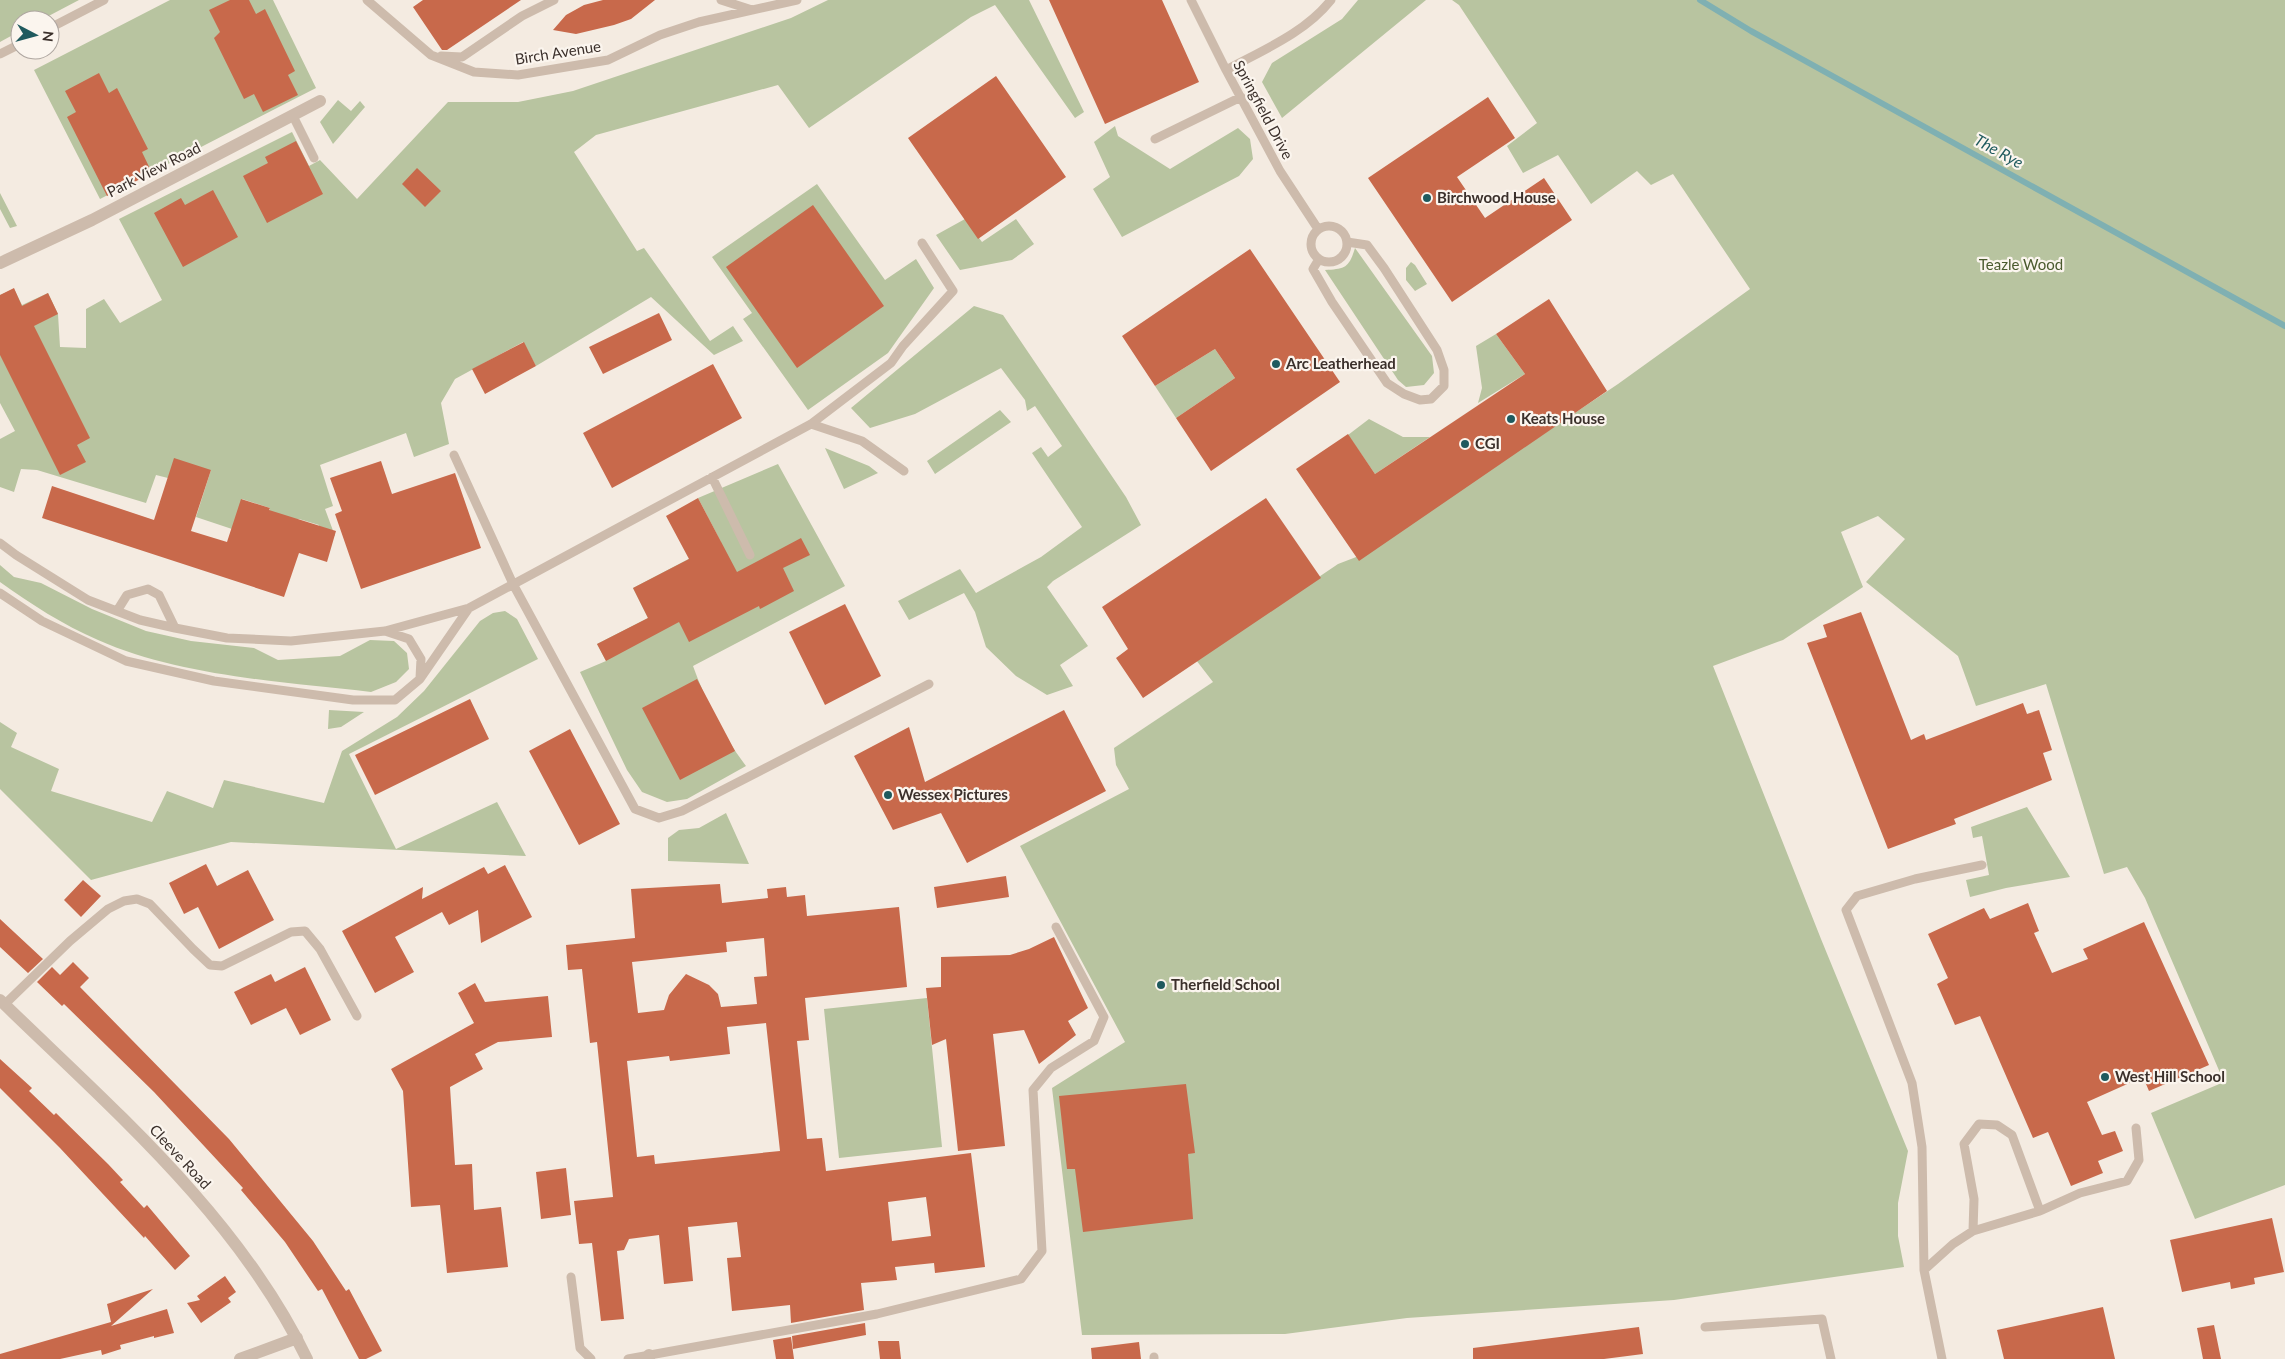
<svg xmlns="http://www.w3.org/2000/svg" width="2285" height="1359" font-family="Lato,sans-serif">
<style>
.green{fill:#b8c4a0}
.lines{fill:none;stroke-linecap:round;stroke-linejoin:round}
.stream{stroke:#7fb0b2;stroke-width:6}
.building{fill:#c8694b;fill-rule:evenodd}
.lane{stroke:#cdbbac;stroke-width:9}
.street{stroke:#cdbbac;stroke-width:12}
.poi-dot{fill:#1f5a5e;stroke:#fbf5ee;stroke-width:2}
.labels{text-anchor:middle;stroke-width:4.5;stroke-linejoin:round;paint-order:stroke}
.street-label{font-size:15px;fill:#3b302b;stroke:#fbf5ee}
.poi-label{font-size:15px;font-weight:bold;fill:#3b302b;stroke:#fbf5ee;text-anchor:start}
.park-label{font-size:15px;fill:#4a5a2e;stroke:#fbf5ee}
.water-label{font-size:16px;font-style:italic;fill:#1f5a5e;stroke:#fbf5ee}
</style>
<rect width="100%" height="100%" fill="#f4ebe1"/>
<path class="green" d="M0 0H79L41 20H20V31L0 42Z
M170 0H273L316 88 100 199 34 70Z
M828 0H1029L1084 112 1075 118 995 5 971 17 809 128 778 85 596 135 574 152 637 251 644 248 710 341 733 326 743 341 714 355 651 297 536 366 523 342 455 379 441 403 449 444 414 457 406 433 320 465 333 506 325 509 335 536 317 531 319 525 299 519 263 529 270 508 242 499 232 529 196 517 211 470 168 478 156 475 146 503 37 470 21 469 14 492 0 487V439L15 431 0 403V295L14 289 22 305 48 293 58 314 60 347 86 348V309L104 299 120 323 162 300 119 219 292 132 309 166 320 160 357 199 448 102H518L573 91 791 18Z
M1358 0H1426L1282 118 1262 82 1272 63 1342 19Z
M1452 0H2285V1185L2195 1219 2151 1113 2224 1082 2145 898 2127 867 2104 874 2046 684 1976 706 1958 656 1866 582 1905 539 1878 516 1841 532 1863 587 1783 640 1713 666 1821 939 1908 1151 1898 1203V1236L1904 1267 1674 1300 1407 1318 1285 1334 1082 1335 1052 1088 1125 1042 1020 846 1129 789 1116 765 1114 748 1213 682 1196 660 1338 564 1364 554 1618 384 1750 289 1673 174 1651 185 1637 171 1591 204 1558 155 1523 173 1507 146 1537 123 1459 5Z
M338 100 351 111 360 101 365 107 333 144 320 122Z
M1115 126 1118 136 1170 169 1238 128 1250 139 1253 159 1239 176 1122 237 1093 189 1110 177 1094 142Z
M817 184 885 280 916 259 934 288 888 353 808 410 743 319 752 313 712 257Z
M0 193 17 226 10 228 0 209Z
M965 219 982 242 1016 219 1034 244 1012 260 960 270 936 235Z
M1355 248 1432 356 1434 373 1424 385 1406 387 1398 380 1325 270C1345 269 1349 268 1355 248Z
M1411 262 1415 265 1427 284 1415 291 1406 280V268Z
M974 306 1003 315 1126 497 1141 525 1053 581 1047 587 1088 646 1060 665 1073 686 1047 695 1016 676 986 647 975 612 964 593 909 620 898 601 960 569 976 593 1041 557 1082 527 1032 453 1041 447 1048 457 1062 446 1035 406 1027 411 1025 400 1001 368 915 414 870 428 851 408Z
M1496 334 1525 374 1478 403 1482 388 1476 346Z
M1215 349 1235 378 1176 418 1155 386Z
M1000 410 1011 422 935 474 927 461Z
M1369 419 1403 437H1430L1375 474 1348 435Z
M825 448 869 466 878 473 844 489Z
M778 464 845 586 693 666C705 700 724 737 746 766L687 799 667 802 642 792 627 770 580 672 606 661 597 644 648 618 633 588 721 542 698 498Z
M0 565 14 577 41 583 92 609 146 631 191 641 254 648 278 660 340 656 370 640 394 641 407 653 409 669 396 682 371 692C284 682 179 676 98 640 63 625 31 604 0 582Z
M505 611 517 619 538 659 349 754 396 849 497 802 526 856 231 842 91 880 0 789V722L17 733 11 747 59 769 51 791 152 822 167 791 213 808 224 780 324 803 342 751 397 717 424 691 480 621 493 613Z
M329 710 364 712 341 727 328 729Z
M2027 807 2070 877 2006 888 1970 897 1966 880 1989 875 1982 836 1973 838 1971 827Z
M726 813 749 864 668 861V838L679 830 699 828Z
M927 998 942 1147 839 1158 824 1009Z"/>
<g class="lines">
<path class="stream" d="M1700 0 1751 31 2285 326"/>
</g>
<path class="building" d="M230 0H249L256 14 265 9 295 71 288 75 298 95 263 112 254 94 244 99 214 38 220 32 209 10Z
M423 0H521L447 50H442L413 7Z
M603 0H655L631 19 614 25 576 34 553 30 566 15 584 5Z
M1049 0H1162L1199 82 1105 124Z
M99 73 109 93 117 88 148 149 142 152 152 173 107 196 67 117 76 112 65 91Z
M996 76 1066 177 978 239 908 138Z
M1488 97 1515 138 1457 177 1485 218 1544 178 1572 220 1452 302 1368 178Z
M296 141 323 194 267 223 243 176 268 163 265 157Z
M417 168 441 191 425 207 402 184Z
M213 190 238 237 183 267 154 213 181 198 185 205Z
M813 205 884 306 797 368 726 267Z
M1250 249 1340 382 1211 471 1176 418 1235 378 1215 349 1155 386 1122 336Z
M14 288 22 306 48 293 58 314 34 326 90 438 77 445 86 462 60 475 0 355V295Z
M1549 299 1607 391 1359 561 1296 469 1348 434 1375 474 1525 374 1496 334Z
M659 313 672 340 603 374 589 347Z
M524 342 536 366 485 394 472 369Z
M713 364 742 418 612 488 583 433Z
M174 458 211 470 191 531 227 542 241 499 270 508 269 510 336 531 327 562 299 553 284 597 42 518 52 486 154 520Z
M381 461 392 494 455 473 481 548 361 589 335 514 342 511 330 478Z
M698 498 737 572 801 538 810 555 783 568 794 591 760 609 759 606 689 642 679 622 606 661 597 644 648 618 633 588 689 559 666 516Z
M1266 498 1321 578 1143 698 1116 658 1128 649 1102 607Z
M845 604 881 676 825 705 789 632Z
M1861 612 1911 740 1924 734 1926 740 2023 703 2027 714 2039 710 2052 750 2043 753 2052 780 1954 819 1956 824 1888 849 1807 643 1827 637 1823 625Z
M697 679 735 751 680 780 642 708Z
M470 699 489 739 375 795 355 755Z
M1064 710 1106 791 967 863 941 813 893 830 854 756 909 727 925 782Z
M570 729 620 824 579 845 529 751Z
M206 864 217 886 248 870 274 920 219 949 198 907 184 914 169 883Z
M505 865 532 917 481 943 478 910 449 925 442 912 395 937 414 972 375 993 342 931 423 887 422 899 484 867 488 874Z
M1006 876 1009 897 937 908 934 887Z
M83 880 101 896 81 917 64 900Z
M720 884 722 903 768 898 767 889 786 887 787 897 805 895 807 916 899 907 907 987 805 998 809 1040 797 1041 807 1139 822 1138 826 1171 971 1153 985 1267 935 1273 934 1263 895 1267 897 1280 861 1283 864 1310 791 1323 790 1305 732 1311 727 1258 741 1257 737 1222 688 1227 693 1281 664 1284 659 1235 629 1239 624 1250 617 1251 624 1319 601 1321 592 1243 579 1244 574 1201 613 1197 597 1042 590 1043 582 969 568 970 566 945 635 938 631 889ZM764 938 767 976 754 977 757 1004 721 1007 718 994 709 985 686 974 669 995 664 1010 638 1013 632 962 727 952 726 942ZM766 1023 780 1151 655 1164 654 1155 637 1157 627 1061 669 1056 670 1061 730 1054 727 1027ZM926 1197 931 1236 892 1241 888 1202Z
M2028 903 2039 931 2034 933 2052 973 2088 959 2083 949 2144 922 2209 1065 2149 1091 2143 1077 2087 1102 2102 1135 2115 1131 2123 1151 2098 1161 2103 1173 2071 1186 2048 1132 2033 1138 1980 1016 1955 1025 1937 984 1948 978 1928 934 1984 908 1990 919Z
M0 919 43 959 28 973 0 947Z
M1054 937 1088 1008 1068 1021 1076 1035 1039 1064 1024 1030 993 1034 1005 1146 958 1151 946 1039 932 1045 926 988 941 987V957L1010 955 1029 949Z
M73 962 89 978 80 987 229 1139 313 1241 346 1291 349 1289 382 1351 366 1359H359L322 1289 318 1291 285 1242 241 1190 243 1188 154 1092 64 1004 62 1006 37 982 52 967 60 975Z
M305 967 331 1020 300 1035 286 1008 251 1025 234 992 271 974 275 982Z
M475 983 485 1002 548 996 552 1037 498 1042 475 1054 483 1069 450 1087 455 1165 472 1164 474 1210 501 1207 508 1267 447 1273 440 1205 411 1207 403 1091 391 1069 474 1023 458 993Z
M0 1059 32 1088 29 1091 54 1115 56 1113 108 1164 123 1180 120 1182 144 1208 147 1205 190 1256 175 1270 145 1236 144 1238 60 1148 0 1088Z
M1186 1084 1195 1153 1188 1154 1193 1219 1083 1232 1075 1169H1067L1059 1096Z
M566 1168 571 1215 541 1219 536 1172Z
M2272 1218 2284 1272 2254 1278 2255 1284 2231 1289 2230 1282 2182 1292 2170 1240Z
M225 1276 236 1292 228 1298 231 1302 201 1323 187 1303 200 1300 197 1296Z
M153 1289 111 1326 167 1309 174 1333 154 1338V1336L120 1345 121 1349 102 1355 101 1350 60 1359H0V1354L111 1322 107 1304Z
M2103 1307 2115 1359H2004L1997 1330Z
M865 1323 866 1335 793 1349 792 1336Z
M2214 1325 2221 1359H2203L2197 1328Z
M1639 1327 1643 1354 1604 1359H1473V1348Z
M791 1337 794 1359H776L773 1340Z
M878 1341H899L901 1359H880Z
M1139 1342 1141 1359H1092L1091 1348Z"/>
<g class="lines">
<path class="lane" d="M367 0 431 55 474 72 518 75 608 60 660 35 699 22 797 0
M721 0 752 10
M1191 0 1226 70 1280 171 1318 229
M50 28 104 0
M0 54 20 44
M441 56 462 57 522 16 554 0
M1226 70C1263 50 1305 33 1331 0
M293 116 314 158
M1155 139 1241 97
M1311 244a18 18 0 1 1 36 0a18 18 0 1 1-36 0Z
M1319 259 1313 269 1332 302 1387 383 1404 394 1420 400 1431 399 1444 386V370L1437 350 1384 268 1367 245 1347 242
M811 424 862 441 904 471
M454 455 513 584 635 809 659 818 682 811 929 684
M712 477 750 555
M0 543 16 555 88 600 140 620 175 628 227 638 291 641 385 631 469 608 811 424 891 363 903 346 953 291 922 243
M0 593 42 621 126 661 214 681 353 700H395L420 679 469 608
M117 611 127 595 148 589 159 595 175 628
M385 631 409 639 421 659 420 678
M5 1004 70 941 108 909 124 901 137 899 150 904 193 949 210 965 222 966 291 932 305 931 320 949 357 1016
M2040 1211 2080 1193 2127 1181 2139 1160 2136 1128
M1924 1270 1953 1244 1973 1231 2040 1211 2012 1135 1997 1125 1979 1124 1964 1144 1974 1199 1973 1231
M571 1277 580 1348 591 1359
M1705 1327 1822 1319 1831 1359
M1154 1357V1359
M628 1359 877 1314 1021 1279 1042 1251 1033 1090 1051 1068 1094 1041 1104 1017 1056 927
M1942 1359 1924 1270 1922 1147 1912 1083 1846 910 1857 896 1915 879 1982 865"/>
<path class="street" d="M0 263 92 220 320 101
M0 1000C112 1109 238 1216 307 1359
M649 1355V1359
M240 1359 297 1338"/>
</g>
<g class="poi-dot">
<circle cx="1427" cy="198" r="5"/>
<circle cx="1276" cy="364" r="5"/>
<circle cx="1511" cy="419" r="5"/>
<circle cx="1465" cy="444" r="5"/>
<circle cx="888" cy="795" r="5"/>
<circle cx="1161" cy="985" r="5"/>
<circle cx="2105" cy="1077" r="5"/>
</g>
<g class="labels">
<g class="street-label">
<text transform="translate(558 53) rotate(-9)" y="5">Birch Avenue</text>
<text transform="translate(1263 110) rotate(62)" y="5">Springfield Drive</text>
<text transform="translate(154 170) rotate(-27)" y="5">Park View Road</text>
<text transform="translate(180 1157) rotate(47)" y="5">Cleeve Road</text>
</g>
<g class="poi-label">
<text x="1437" y="203">Birchwood House</text>
<text x="1286" y="369">Arc Leatherhead</text>
<text x="1521" y="424">Keats House</text>
<text x="1475" y="449">CGI</text>
<text x="898" y="800">Wessex Pictures</text>
<text x="1171" y="990">Therfield School</text>
<text x="2115" y="1082">West Hill School</text>
</g>
<g class="park-label">
<text x="2021" y="270">Teazle Wood</text>
</g>
<g class="water-label">
<text transform="translate(1999 151) rotate(29)" y="6">The Rye</text>
</g>
</g>
<g transform="translate(35 35) rotate(96)"><circle r="24" fill="#fbf5ee" stroke="#aea6a0"/>
<path d="M0-4L9 19L0 12L-9 19Z" fill="#1f5a5e"/>
<text y="-8" font-size="14" font-weight="bold" text-anchor="middle" fill="#3b302b">N</text>
</g>
</svg>
